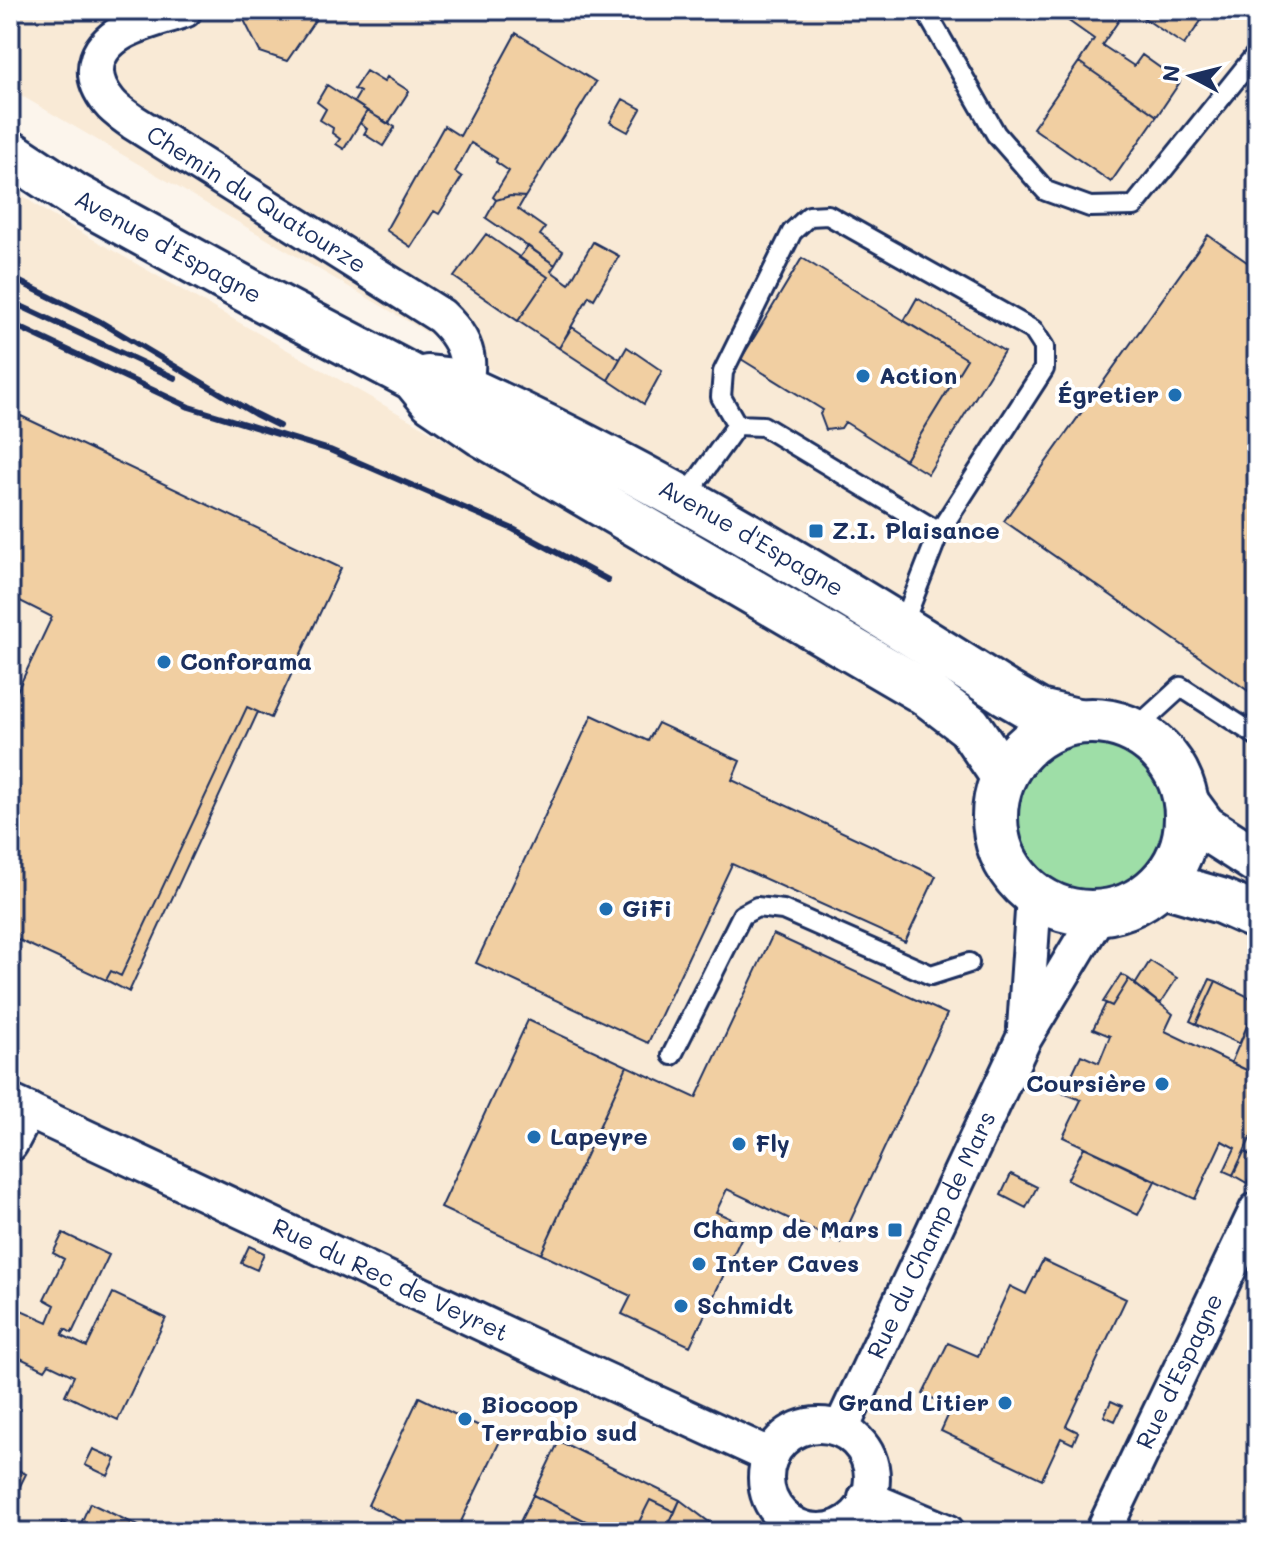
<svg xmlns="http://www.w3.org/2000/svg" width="1267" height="1542" font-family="Mali,sans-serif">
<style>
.built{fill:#f9ead6}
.green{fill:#9edea7;stroke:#5c8682;stroke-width:2}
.building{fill:#f1cfa2;stroke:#1b2f5e;stroke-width:2}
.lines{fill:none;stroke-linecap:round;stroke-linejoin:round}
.service-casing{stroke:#1b2f5e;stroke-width:24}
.minor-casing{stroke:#1b2f5e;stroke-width:40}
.secondary-casing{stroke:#1b2f5e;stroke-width:50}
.service{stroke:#fff;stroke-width:18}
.minor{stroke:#fff;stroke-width:34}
.secondary{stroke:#fff;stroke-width:44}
.rail{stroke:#1b2f5e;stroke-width:6}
.poi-dot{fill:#1f6fb2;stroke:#fff;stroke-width:3}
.labels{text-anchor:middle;stroke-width:8;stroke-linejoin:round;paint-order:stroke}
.street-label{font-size:24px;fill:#1b2f5e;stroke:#fff}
.poi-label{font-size:24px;font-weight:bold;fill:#1b2f5e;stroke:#fff;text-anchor:start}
</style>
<rect width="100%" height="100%" fill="#fcf5ec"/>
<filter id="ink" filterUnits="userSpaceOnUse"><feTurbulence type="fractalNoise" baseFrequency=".0125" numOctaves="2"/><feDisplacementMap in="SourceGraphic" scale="16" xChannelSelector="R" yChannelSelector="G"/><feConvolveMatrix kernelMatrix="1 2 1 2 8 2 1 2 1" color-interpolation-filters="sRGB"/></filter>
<g filter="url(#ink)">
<path class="built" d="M10 10H1257V1532H10V187L49 214 636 549 683 482 10 89Z"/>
<path class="green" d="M1014 817a77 77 0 1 1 154 0a77 77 0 1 1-154 0Z"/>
<path class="building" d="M239 10H322L287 61 260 52Z
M1053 10H1126L1102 45 1134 66 1142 55 1180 82 1157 116 1079 62 1094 39Z
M1132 10H1185L1201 21 1184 45Z
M516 33 596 82 525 197 510 196 496 200 493 197 509 171 496 162 497 159 471 143 455 172 462 177 439 214 434 211 411 247 386 230 444 126 460 136Z
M1079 62 1157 116 1111 182 1033 128Z
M366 71 384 82 387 77 409 91 388 124 354 102 360 92 354 89Z
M327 85 367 111 344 149 336 144 340 139 332 133 333 128 320 120 326 109 317 102Z
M623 99 641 109 628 132 610 122Z
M367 111 395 127 383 146 364 134 367 129 360 123Z
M510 196 525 197 518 209 545 228 540 235 563 251 555 265 486 218 496 200Z
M486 234 548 277 518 321 454 277Z
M1208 235 1257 269V697L1004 521Z
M593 242 619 256 594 299 589 296 559 348 518 321 548 277 519 258 528 246 555 265 551 271 569 284Z
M802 258 967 359 905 460 845 422 841 428 826 430 820 414 823 410 741 359Z
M917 298 1004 351 928 474 905 460 967 359 904 321Z
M572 327 620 359 608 380 559 348Z
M627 347 662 371 644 404 608 380Z
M21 416 341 568 271 718 247 707 121 976 111 971 106 980 10 936V706L52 617 10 596V439Z
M247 707 258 712 129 992 106 980 111 971 121 976Z
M592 715 648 741 658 723 740 761 732 780 936 876 905 942 732 864 648 1043 476 963Z
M773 934 947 1014 840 1243 727 1189 716 1212 747 1226 690 1346 622 1314 631 1296 541 1254 627 1066 696 1098Z
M1150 961 1177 978 1160 1004 1135 985Z
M1121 974 1129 979 1112 1006 1103 1002Z
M1129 979 1173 1014 1165 1031 1257 1075V1124L1233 1175 1224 1171 1235 1148 1222 1141 1195 1199 1063 1137 1081 1100 1063 1093 1081 1055 1099 1063 1110 1036 1093 1029 1106 1003 1112 1006Z
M1210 979 1216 981 1196 1024 1190 1021Z
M1216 981 1257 1001 1240 1044 1196 1024Z
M1250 1019 1257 1023V1075L1231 1063Z
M528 1020 627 1066 541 1254 441 1208Z
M1084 1147 1155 1181 1138 1215 1067 1180Z
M1244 1152 1257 1158 1247 1183 1233 1175Z
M1011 1174 1037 1187 1026 1208 1001 1195Z
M63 1233 109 1255 72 1333 65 1329 62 1335 87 1347 113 1293 166 1318 118 1420 65 1395 74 1376 49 1364 45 1370 10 1353V1305L48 1322 55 1305 44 1299 64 1259 53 1253Z
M249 1246 264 1253 257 1270 241 1263Z
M1043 1260 1126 1299 1066 1426 1078 1432 1073 1444 1061 1438 1042 1479 941 1431 952 1407 923 1394 948 1343 978 1356 1010 1286 1026 1294Z
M419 1397 502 1437 456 1532H424L368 1505Z
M1111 1401 1122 1406 1115 1421 1104 1416Z
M559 1441 680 1500 675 1512 650 1500 634 1532H608L533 1495Z
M93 1449 116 1459 108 1476 85 1465Z
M10 1466 26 1474 15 1496 10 1494Z
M533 1495 608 1532H515Z
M650 1500 675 1512 665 1532H634Z
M680 1500 709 1522 713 1532H665Z
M90 1503 151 1532H57L62 1522 78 1530Z"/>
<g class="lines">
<g class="service-casing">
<path id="service" d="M925 10 996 134 1046 191 1090 207 1134 206 1257 53
M737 425 763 426 939 532
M684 499 737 425 721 397 723 372 792 232 809 216 828 215 1033 330 1044 347V369L939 532 902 627
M1134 730 1181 687 1257 736
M672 1055 742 915 757 907 783 910 931 975 969 963"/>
</g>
<g class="minor-casing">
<g id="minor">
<path id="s1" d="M184 10C167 16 148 20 131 28 97 43 84 71 109 102 115 110 125 116 133 122L441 316C475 348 471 370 457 412"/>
<path d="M1025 1028 1034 897"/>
<path id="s2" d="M10 1102 533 1347 771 1456"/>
<path d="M10 1144 28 1110"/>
<circle cx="819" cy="1478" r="53"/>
<path id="s3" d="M841 1429 1023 1040 1098 915"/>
<path d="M866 1498 947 1532"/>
<path id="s4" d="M1103 1532 1257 1210"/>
</g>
</g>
<g class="secondary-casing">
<g id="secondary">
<path id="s5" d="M10 153 75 196 263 299 414 378 432 400 482 434 926 693 969 726 1003 776"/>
<path id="s6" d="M428 378 446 380C642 467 825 578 1006 693L1039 712 1077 721"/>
<circle cx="1091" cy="817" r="96"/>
<path d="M1187 804 1204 827 1257 861"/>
<path d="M1163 884 1221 901 1257 917"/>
</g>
</g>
<use href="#service" class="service"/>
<use href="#minor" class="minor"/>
<use href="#secondary" class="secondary"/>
<path class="rail" d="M10 13 22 10
M10 277 99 321 255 414 279 426
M10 301 175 378
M10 323 189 407 330 450 513 529 608 580"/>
</g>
</g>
<g class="poi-dot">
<circle cx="863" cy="376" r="8"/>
<circle cx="1175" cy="395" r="8"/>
<rect x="808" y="523" width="16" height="16" rx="4"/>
<circle cx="164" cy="662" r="8"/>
<circle cx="606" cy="909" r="8"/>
<circle cx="1162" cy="1084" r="8"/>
<circle cx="534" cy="1137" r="8"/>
<circle cx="739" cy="1144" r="8"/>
<rect x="887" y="1222" width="16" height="16" rx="4"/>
<circle cx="699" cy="1264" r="8"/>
<circle cx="681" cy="1306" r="8"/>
<circle cx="1005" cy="1403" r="8"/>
<circle cx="465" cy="1419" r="8"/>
</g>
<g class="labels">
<g class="street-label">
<text dy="8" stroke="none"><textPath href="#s1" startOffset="326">Chemin du Quatourze</textPath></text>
<text dy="8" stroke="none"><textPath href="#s5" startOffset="184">Avenue d'Espagne</textPath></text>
<text dy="8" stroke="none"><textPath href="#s6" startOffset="362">Avenue d'Espagne</textPath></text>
<text dy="8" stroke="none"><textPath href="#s3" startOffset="214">Rue du Champ de Mars</textPath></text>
<text dy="8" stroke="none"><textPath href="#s2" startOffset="420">Rue du Rec de Veyret</textPath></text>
<text dy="8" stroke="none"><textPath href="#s4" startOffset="178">Rue d'Espagne</textPath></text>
</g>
<g class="poi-label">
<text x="879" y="384">Action</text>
<text x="1159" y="403" text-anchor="end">Égretier</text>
<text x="832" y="539">Z.I. Plaisance</text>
<text x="180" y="670">Conforama</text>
<text x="622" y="917">GiFi</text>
<text x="1146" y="1092" text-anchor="end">Coursière</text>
<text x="550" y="1145">Lapeyre</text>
<text x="755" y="1152">Fly</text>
<text x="879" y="1238" text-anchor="end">Champ de Mars</text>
<text x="715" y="1272">Inter Caves</text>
<text x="697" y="1314">Schmidt</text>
<text x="989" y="1411" text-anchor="end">Grand Litier</text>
<text x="481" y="1413">Biocoop<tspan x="481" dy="28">Terrabio sud</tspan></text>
</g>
</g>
<rect width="1267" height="1542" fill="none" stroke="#fff" stroke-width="40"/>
<rect x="20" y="20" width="1227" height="1502" fill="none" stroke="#1b2f5e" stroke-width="3" filter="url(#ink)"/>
<g transform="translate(1191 76) rotate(277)" stroke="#ffffff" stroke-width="6" paint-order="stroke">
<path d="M0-6L14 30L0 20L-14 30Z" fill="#1b2f5e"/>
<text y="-12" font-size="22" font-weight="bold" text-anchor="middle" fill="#1b2f5e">N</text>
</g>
</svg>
